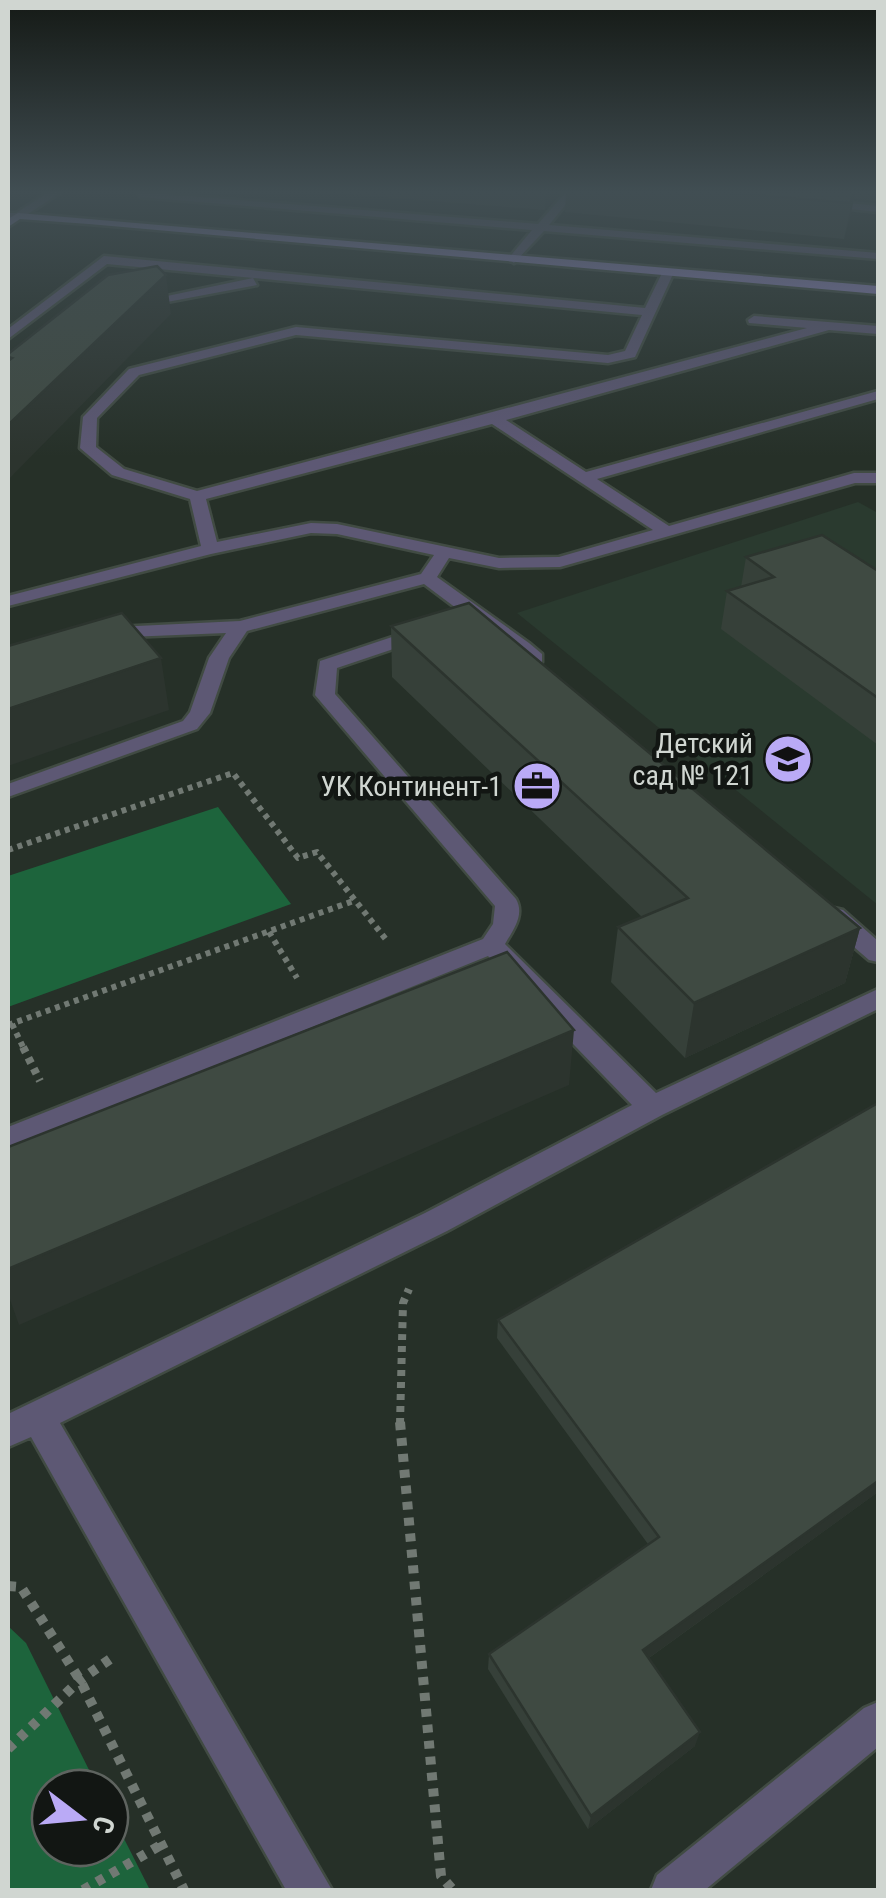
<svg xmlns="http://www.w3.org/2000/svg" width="886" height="1898" font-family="'Roboto Condensed',sans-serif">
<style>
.built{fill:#2a3a2f}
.green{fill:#1d643c}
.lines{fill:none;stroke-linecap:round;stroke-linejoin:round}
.minor-casing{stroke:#414b43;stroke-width:5}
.major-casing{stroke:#414b43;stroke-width:5}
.path-far2{stroke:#717973;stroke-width:6;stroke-dasharray:5 5;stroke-linecap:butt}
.path-far1{stroke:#717973;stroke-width:8;stroke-dasharray:6 6;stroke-linecap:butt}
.path{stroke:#717973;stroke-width:10;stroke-dasharray:8 8;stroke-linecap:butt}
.minor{fill:#5d5874;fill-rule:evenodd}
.major{fill:#8d82bb;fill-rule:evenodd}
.wall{fill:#364039}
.shaded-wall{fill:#2c342e}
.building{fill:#3f4a42;stroke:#2c342e;stroke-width:2.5}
.labels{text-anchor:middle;stroke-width:9;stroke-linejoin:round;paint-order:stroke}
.poi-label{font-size:28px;fill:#d0d6d1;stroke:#121613;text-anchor:end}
</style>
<rect width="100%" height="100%" fill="#263028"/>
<path class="built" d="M858 502 878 513V905L517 613Z"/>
<path class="green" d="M218 807 291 904 8 1007V876Z
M8 1626 26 1643 98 1788H50V1848H110V1811L150 1890H8Z"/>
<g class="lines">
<g class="minor-casing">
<path id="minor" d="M49 192H61L22 218 8 219V213H16Z
M137 192 538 224 566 192H576L549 225 878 253V259L544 231 514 263 508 259 532 230 140 197Z
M818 200 878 206V212L814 205Z
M104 256 645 308 664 269 674 272 635 357 608 363 296 335 139 375 97 418 96 447 124 469 197 491 807 328 749 323 748 320 754 316 878 326V334L829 330 506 420 586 472 878 391V399L597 479 669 526 854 473H878V483H855L560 567 499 568 449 558 437 577 529 643 542 654V662H528L424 584 247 631 229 658 210 713 197 729 8 797V784L183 721 190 712 209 658 226 633 103 638 94 632 96 628 240 621 421 574 434 555 337 534 311 533 211 554 8 606V596L201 546 190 499 112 475 80 448 83 417 129 369 296 327 608 355 625 351 642 315 107 264 8 339V329ZM492 424 653 530 559 557 499 558 337 524 311 523 217 542 206 499Z
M253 278 257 285 135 308 129 304Z
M422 627 429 629V637L337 668 335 694 516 899C525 915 513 930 505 944L656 1093 878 989V1009L662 1115 447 1231 60 1423 332 1890H286L31 1437 8 1447V1414L425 1213 632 1105 488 956 8 1150V1127L483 939 493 924 495 906 315 695 320 661Z
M834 908 843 910 878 941V962L869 960 825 922 822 916Z
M878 1702V1747L705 1890H651L657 1875 864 1708Z"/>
</g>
<g class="major-casing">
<path id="major" d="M18 213 878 286V294L89 224 20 219 8 227V219Z"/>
</g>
<path class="path-far2" d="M8 850 233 773 298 858 317 852 388 942
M269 932 297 978
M12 1024 24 1049
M8 1025 356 900"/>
<path class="path-far1" d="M23 1047 40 1081
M400 1424 403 1303 409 1289"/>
<path class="path" d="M400 1422 441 1876 453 1890
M8 1586 21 1587 80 1680 184 1890
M8 1749 80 1680 116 1655
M83 1890 161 1845"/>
<use href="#minor" class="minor"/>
<use href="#major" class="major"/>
</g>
<path class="wall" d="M320 192H561L545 210Z
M566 192H878V201L854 199 844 239 565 212Z
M746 557 878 571V745L721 629 727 591 741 587Z
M391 626 860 928 845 983 685 1058 611 982 618 927 642 917 392 677Z
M878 1103V1492L649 1658 695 1746 588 1829 488 1669 489 1654 648 1544 497 1338 498 1320Z"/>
<path class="shaded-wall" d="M546 192H561L545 210Z
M854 192H855L851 214 844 239Z
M166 275 171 314 8 480V425Z
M161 658 169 710 8 766V709Z
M860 928 845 983 685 1058 694 1003Z
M574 1030 569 1085 19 1325 8 1294V1269Z
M878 1481V1492L639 1665 643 1650Z
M700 1732 695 1746 588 1829 591 1816Z"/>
<path class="building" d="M719 192H854L850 203Z
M157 266 166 275 8 425V361L12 358 8 357V354L108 275Z
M822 535 878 571V698L727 591 774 577 746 557Z
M469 603 860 928 694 1003 618 927 688 898 391 626Z
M122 613 161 658 8 709V646Z
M507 952 574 1030 8 1269V1147Z
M878 1103V1481L643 1650 700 1732 591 1816 489 1654 659 1537 498 1320Z"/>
<linearGradient id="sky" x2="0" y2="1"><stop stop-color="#151a16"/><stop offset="0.42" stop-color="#414e53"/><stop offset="1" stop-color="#414e53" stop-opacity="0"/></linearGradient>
<rect width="886" height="457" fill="url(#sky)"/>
<defs>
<g id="school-disc" transform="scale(2.5)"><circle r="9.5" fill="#baaaf6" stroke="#121613"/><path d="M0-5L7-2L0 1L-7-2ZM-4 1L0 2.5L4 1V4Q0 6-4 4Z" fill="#111"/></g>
<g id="office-disc" transform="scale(2.5)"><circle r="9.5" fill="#baaaf6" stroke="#121613"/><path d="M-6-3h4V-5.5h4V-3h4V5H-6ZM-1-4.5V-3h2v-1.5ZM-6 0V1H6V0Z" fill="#111"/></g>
</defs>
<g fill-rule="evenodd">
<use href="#school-disc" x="788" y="759"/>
<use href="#office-disc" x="537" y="786"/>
</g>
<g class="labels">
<g class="poi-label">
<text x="753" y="753">Детский<tspan x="753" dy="32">сад № 121</tspan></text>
<text x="502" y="796">УК Континент-1</text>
</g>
</g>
<rect width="886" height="1898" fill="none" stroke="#d0d6d1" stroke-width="20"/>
<g transform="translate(80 1818) rotate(106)"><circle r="48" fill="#121613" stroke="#5e635f" stroke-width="2.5"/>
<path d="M0-8L18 38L0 25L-18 38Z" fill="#baaaf6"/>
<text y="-15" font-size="28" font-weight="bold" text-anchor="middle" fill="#d0d6d1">С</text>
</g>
</svg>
